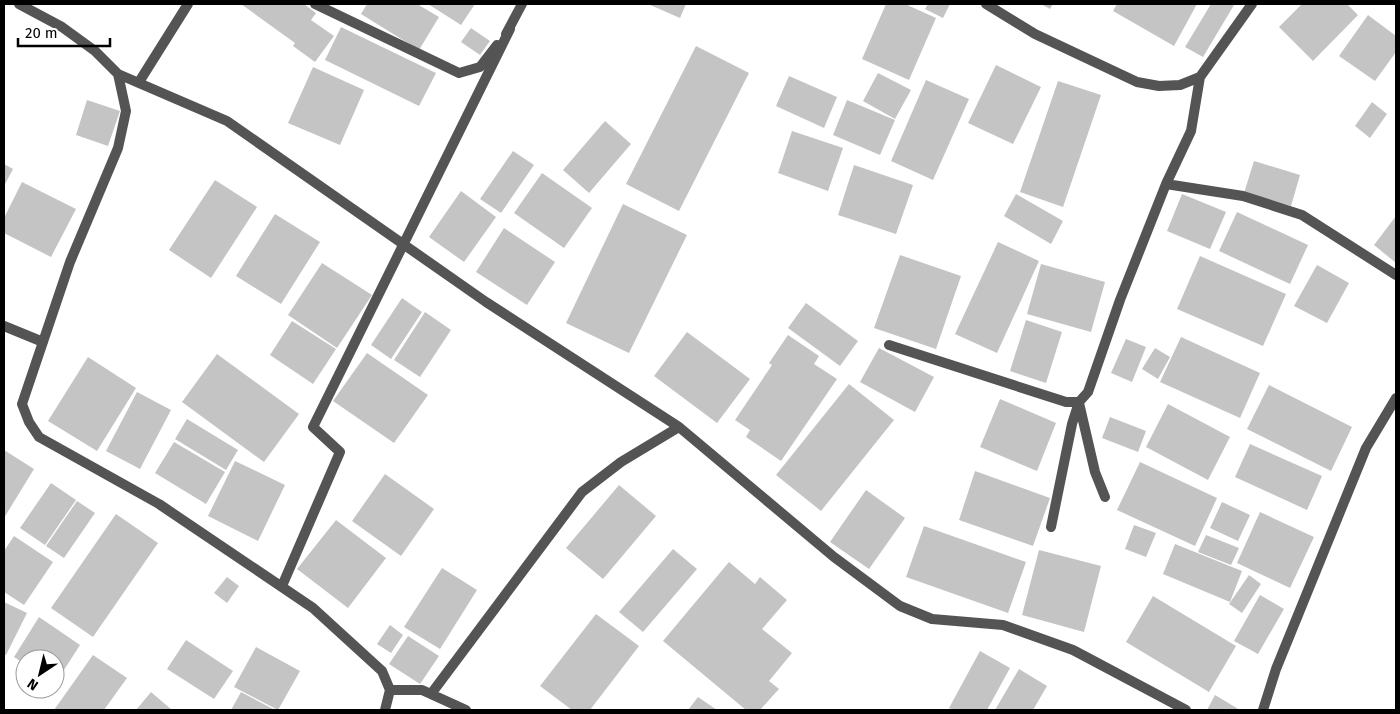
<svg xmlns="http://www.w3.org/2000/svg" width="1400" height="714" font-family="'Fira Sans',sans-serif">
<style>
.building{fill:#c4c4c4}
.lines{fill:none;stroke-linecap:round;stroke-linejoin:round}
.minor{stroke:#545454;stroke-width:10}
</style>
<rect width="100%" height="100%" fill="#fff"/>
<path class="building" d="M241 4H304L316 13 311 20 334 36 315 62 293 46 295 43Z
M367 4H417L439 17 419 50 361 14Z
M428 4H475L461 25Z
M648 4H686L680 18Z
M886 4H905L936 18 909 80 862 59Z
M928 4H950L943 18 925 9Z
M1041 4H1053L1050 9Z
M1117 4H1197L1174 46 1113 11Z
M1211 4 1234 5 1203 57 1185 47Z
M1302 4H1347L1358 15 1313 61 1279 27Z
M1368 15 1396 36V52L1375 81 1339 56Z
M341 27 436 73 419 106 325 60Z
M471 28 490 41 480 55 461 42Z
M696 46 749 73 679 211 626 184Z
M996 65 1041 87 1013 144 968 123Z
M313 67 364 90 340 145 288 123Z
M878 73 911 90 895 119 863 101Z
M789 76 837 97 824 128 776 106Z
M926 80 969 99 933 180 891 161Z
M1058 81 1101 95 1063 207 1020 192Z
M87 100 120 111 108 146 76 135Z
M847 100 895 120 880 155 833 135Z
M1372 102 1387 114 1370 138 1355 126Z
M605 121 631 144 589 193 563 170Z
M792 131 843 148 828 191 778 173Z
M513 151 534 165 501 213 480 199Z
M1254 161 1300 175 1291 206 1244 193Z
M4 164 13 169 4 186Z
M854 165 913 185 896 234 838 215Z
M542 173 592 208 564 248 514 213Z
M215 180 257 207 211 278 169 250Z
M22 182 76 209 51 257 4 233V218Z
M461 191 496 217 464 262 429 237Z
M1016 194 1063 221 1051 244 1004 216Z
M1182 194 1226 212 1210 249 1167 231Z
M623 204 687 235 629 353 566 323Z
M1237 212 1308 245 1290 284 1219 251Z
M275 214 320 242 281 304 236 276Z
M1396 216V263L1374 245Z
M504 228 555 262 527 305 476 272Z
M998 242 1039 261 997 353 955 334Z
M900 255 961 276 936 349 874 328Z
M1200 256 1286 294 1263 346 1177 309Z
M322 263 372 295 337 348 288 315Z
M1041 264 1105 282 1091 332 1027 314Z
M1317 265 1349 283 1327 323 1294 306Z
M402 298 422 312 391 359 371 345Z
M806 303 858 341 840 366 788 328Z
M425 312 451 330 420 377 394 360Z
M1026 320 1062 332 1046 383 1010 371Z
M292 321 336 349 313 384 270 355Z
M687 332 750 379 717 423 654 376Z
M788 335 819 356 814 364 837 379 781 461 746 437 750 430 735 420 772 365 769 363Z
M1181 337 1260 373 1240 418 1160 382Z
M1126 339 1146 347 1132 382 1111 373Z
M879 348 934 377 915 412 860 382Z
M1155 348 1170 357 1158 379 1142 369Z
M367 353 428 395 394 443 333 401Z
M217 354 299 414 264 462 182 402Z
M88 357 136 388 97 451 48 421Z
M849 384 894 420 821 511 776 475Z
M1269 385 1352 427 1331 471 1247 429Z
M137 392 171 410 140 469 106 451Z
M1000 399 1056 423 1037 471 980 447Z
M1168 404 1230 437 1208 480 1146 447Z
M1110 417 1146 431 1138 452 1102 438Z
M187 419 238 450 226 470 175 439Z
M174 442 225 472 206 504 155 473Z
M1250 444 1322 476 1307 510 1235 477Z
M4 450 34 469 4 518Z
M235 461 285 485 258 541 208 516Z
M1140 462 1217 498 1195 546 1117 510Z
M975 471 1050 498 1033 546 959 520Z
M385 474 434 509 401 556 352 521Z
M51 483 76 500 45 545 20 528Z
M619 485 656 516 603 579 566 548Z
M866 490 905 518 869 569 830 542Z
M77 501 95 513 64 558 46 546Z
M1222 502 1250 515 1238 541 1210 528Z
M1260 512 1314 537 1290 588 1237 563Z
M116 514 158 543 93 637 51 608Z
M336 520 386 558 348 608 297 569Z
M1134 525 1156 533 1146 557 1125 549Z
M924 526 1026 562 1008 613 906 577Z
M1206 535 1239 548 1231 565 1198 552Z
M14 536 53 562 24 605 4 592V551Z
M1175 544 1242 571 1230 602 1163 574Z
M673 549 697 569 643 632 619 612Z
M1039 550 1101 566 1084 632 1022 615Z
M729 562 755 584 760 577 787 600 762 629 792 653 769 681 779 689 760 710H746L663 641Z
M442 568 477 590 440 649 404 627Z
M1249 575 1261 584 1242 613 1229 604Z
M227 577 239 586 227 603 214 593Z
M1260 595 1284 609 1258 654 1234 641Z
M1153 596 1236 646 1209 692 1126 642Z
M4 602 27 613 6 655 4 654Z
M596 614 639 646 590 710H572L540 686Z
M39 617 80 645 55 684V659H25V664L14 657Z
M390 625 403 635 391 653 377 644Z
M408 636 439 656 420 684 389 664Z
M186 640 233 671 214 699 167 669Z
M256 647 300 671 278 710 234 687Z
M980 651 1010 668 987 710H953L949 708Z
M93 655 127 678 104 710H54Z
M1019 669 1047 686 1033 710H995Z
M151 692 172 710H136Z
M241 692 275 710H231Z
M1215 695 1240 710H1207Z
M698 697 717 710H688Z"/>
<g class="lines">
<path class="minor" d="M19 4 62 27 95 51 118 74 126 111 118 148 70 262 22 404 29 422 39 437 159 504 313 608 382 671 390 690 385 710
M315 4 459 73 480 67 497 45
M986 4 1035 34 1137 82 1159 86 1180 85 1200 77
M506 34 522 4
M118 74 227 121 486 302 679 427 834 557 900 606 932 619 1003 625 1073 650 1186 710
M139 82 188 4
M1166 184 1243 196 1302 215 1396 275
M4 326 43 342
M889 345 1066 402H1079
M1079 403 1095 472 1105 497
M1051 527 1072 424 1079 402 1088 392 1120 300 1166 184 1191 131 1200 77 1252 4
M282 586 340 452 313 427 510 29
M390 690H422L466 710
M431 694 582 492 621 462 679 427
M1263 710 1276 669 1366 448 1396 398"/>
</g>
<rect width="1400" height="714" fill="none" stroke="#000000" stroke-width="10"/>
<g transform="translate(40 674) rotate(215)"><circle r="24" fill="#ffffff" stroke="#999999"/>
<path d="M0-4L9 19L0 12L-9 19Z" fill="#000000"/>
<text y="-8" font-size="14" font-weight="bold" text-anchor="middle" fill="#000000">N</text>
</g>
<path d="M18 38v8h92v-8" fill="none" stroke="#000000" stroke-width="2.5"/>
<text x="25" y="38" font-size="15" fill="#000000" stroke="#ffffff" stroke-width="4" paint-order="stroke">20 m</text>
</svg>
